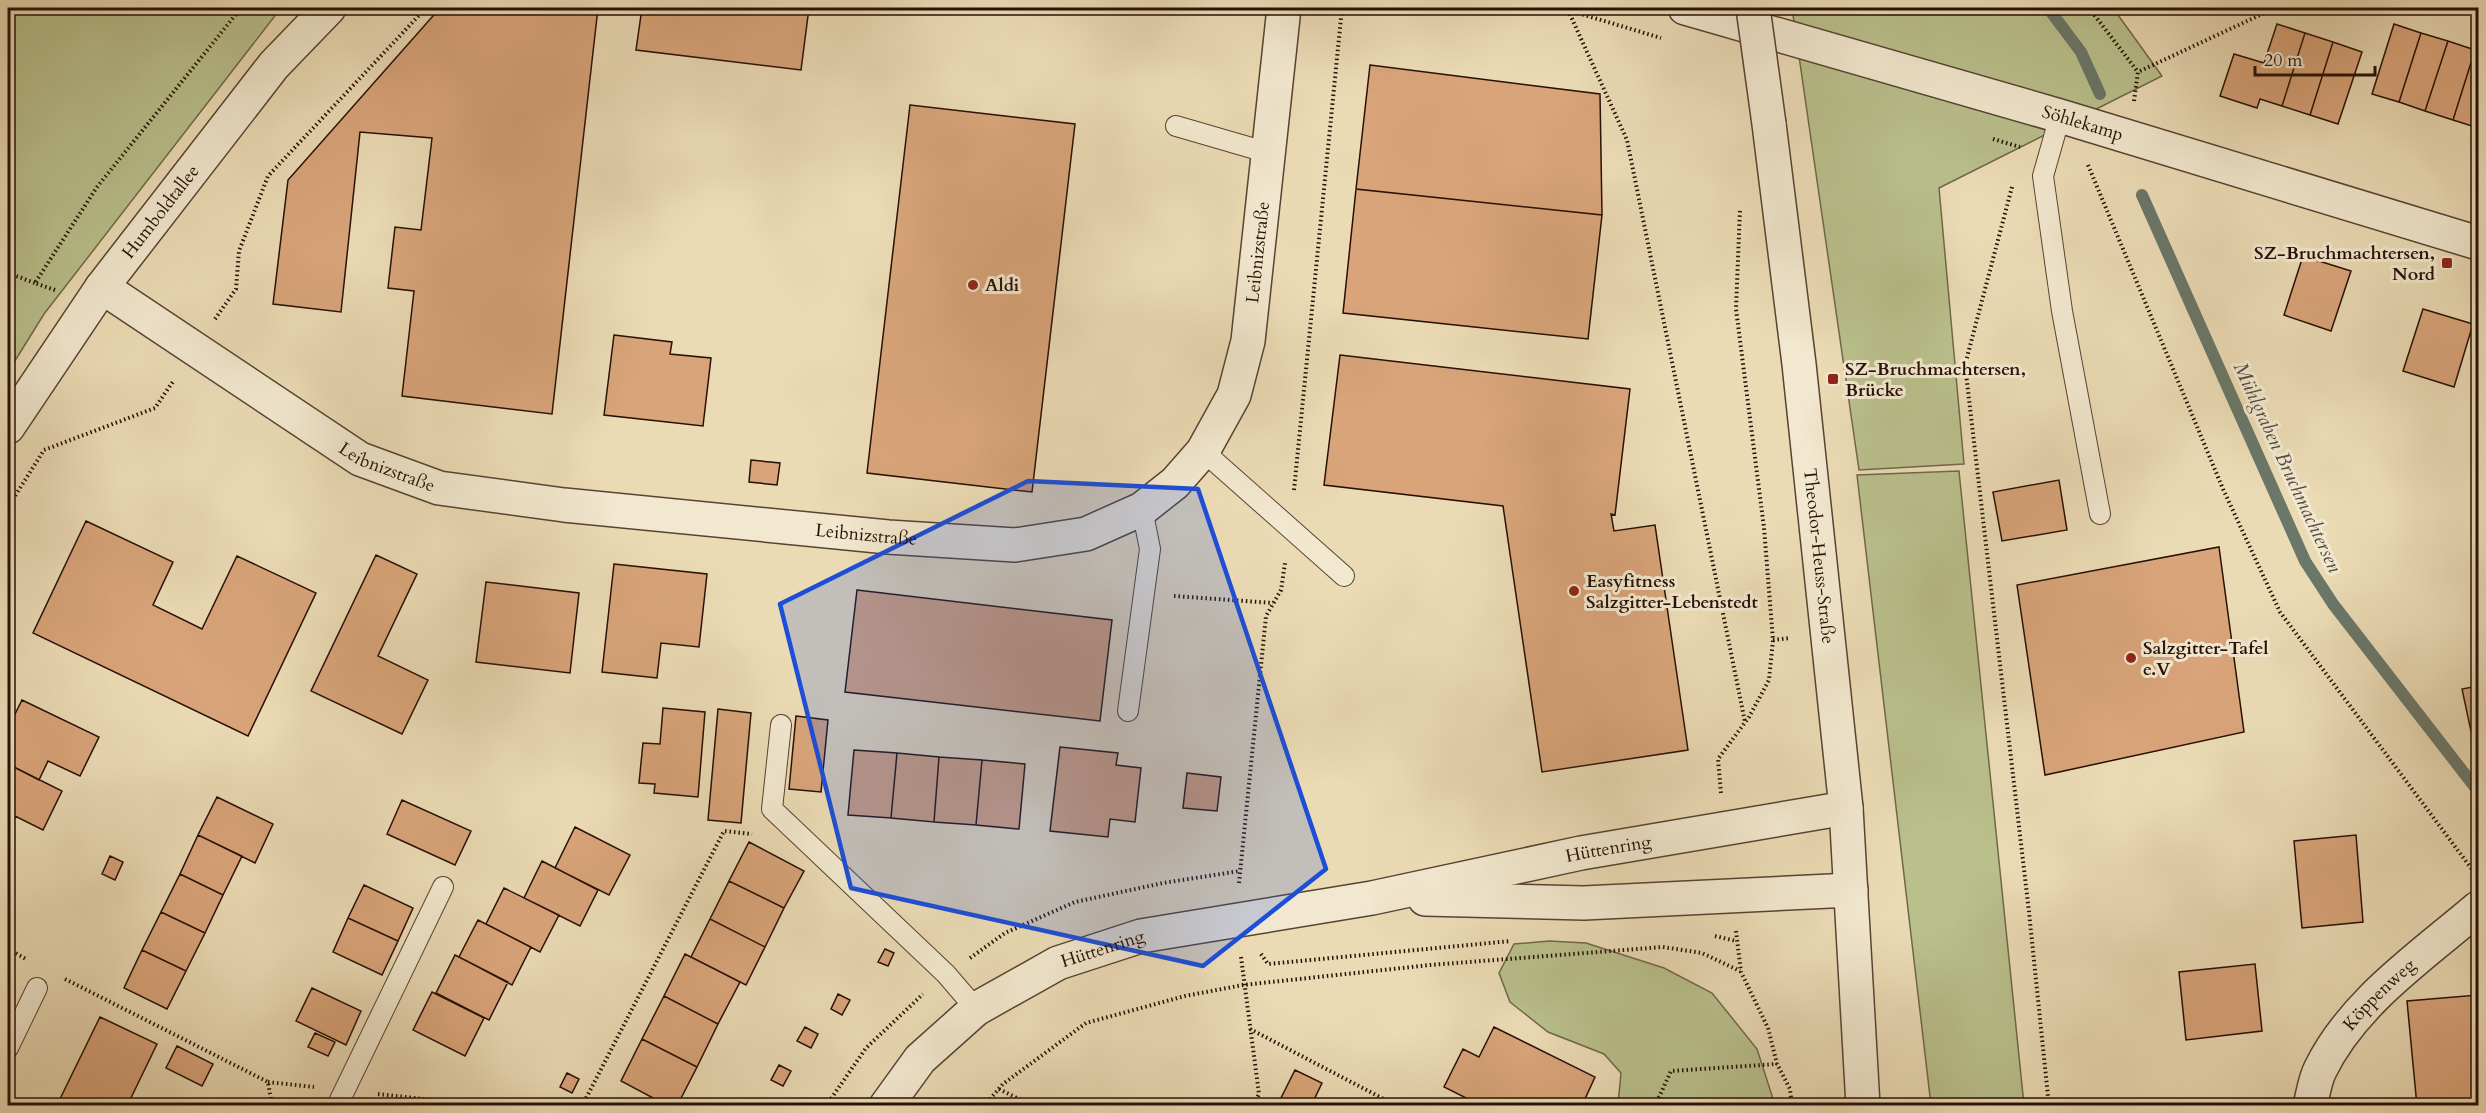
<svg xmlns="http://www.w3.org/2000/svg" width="2486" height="1113" font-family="Cardo,serif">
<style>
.green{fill:#b9c08c;stroke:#706848;stroke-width:1.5}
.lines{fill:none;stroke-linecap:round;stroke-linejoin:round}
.stream{stroke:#6a7769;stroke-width:12}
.building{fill:#d9a47a;stroke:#261005;stroke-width:1.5}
.service-casing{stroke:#574331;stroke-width:22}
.minor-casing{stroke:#574331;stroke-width:36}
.tertiary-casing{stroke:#574331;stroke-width:36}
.path{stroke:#261005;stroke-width:4;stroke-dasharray:1.5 3;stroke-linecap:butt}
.service{stroke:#f2e8cf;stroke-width:20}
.minor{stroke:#f2e8cf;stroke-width:33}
.tertiary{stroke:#f2e8cf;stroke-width:33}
.tertiary-bridge-casing{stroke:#574331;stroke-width:36;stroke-linecap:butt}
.tertiary-bridge{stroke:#f2e8cf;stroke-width:33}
.marked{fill:#1d4ed8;fill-opacity:0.2;stroke:#1d4ed8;stroke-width:4.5;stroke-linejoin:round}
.poi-dot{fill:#8f2418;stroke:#f2e8cf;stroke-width:2}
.labels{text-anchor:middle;stroke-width:6;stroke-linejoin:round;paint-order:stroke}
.street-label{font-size:18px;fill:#261005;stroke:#f2e8cf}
.poi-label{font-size:18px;font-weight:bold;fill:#261005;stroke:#f2e8cf;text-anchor:start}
.water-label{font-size:20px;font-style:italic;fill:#4e4c3f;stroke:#f2e8cf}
</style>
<rect width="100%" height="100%" fill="#ebdbb5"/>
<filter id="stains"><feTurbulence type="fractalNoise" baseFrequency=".00333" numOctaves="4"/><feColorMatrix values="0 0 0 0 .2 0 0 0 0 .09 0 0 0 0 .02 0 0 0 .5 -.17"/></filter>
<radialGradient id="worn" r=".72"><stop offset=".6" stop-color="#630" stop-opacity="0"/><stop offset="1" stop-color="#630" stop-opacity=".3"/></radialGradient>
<path class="green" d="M8 8H281L44 314 8 372Z
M1792 8H2113L2162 76 1939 188 1964 464 1859 470Z
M1959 471 2024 1105H1931L1857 475Z
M1549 941 1586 943 1664 968 1712 993 1757 1049 1775 1105 1618 1104 1621 1073 1604 1054 1548 1032 1510 1002 1499 973 1514 944Z"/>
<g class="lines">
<path class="stream" d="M2048 8 2081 52 2100 94
M2142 195 2305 561 2333 604 2478 791"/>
</g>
<path class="building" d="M440 8H598L552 414 402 396 414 291 388 288 395 227 421 230 432 138 360 132 341 312 273 304 288 180Z
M642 8H809L801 70 636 50Z
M2277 24 2305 33 2282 106 2260 99 2257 108 2220 96 2234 54 2264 63Z
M2394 24 2421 33 2399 102 2372 94Z
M2305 33 2333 42 2310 115 2282 106Z
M2421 33 2448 41 2425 111 2399 102Z
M2448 41 2475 50 2453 120 2425 111Z
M2333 42 2362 52 2338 124 2310 115Z
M2475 50 2478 51V128L2453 120Z
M1370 65 1600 94 1602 215 1356 189Z
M910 105 1075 124 1032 492 867 473Z
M1356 189 1602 215 1588 339 1343 313Z
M2303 256 2351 271 2331 331 2284 315Z
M2423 309 2473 324 2454 387 2403 371Z
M614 335 672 342 670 354 711 358 703 426 604 415Z
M1340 355 1630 389 1615 515 1611 514 1614 531 1655 525 1688 750 1542 772 1503 506 1324 485Z
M751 460 780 463 777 485 749 482Z
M2059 480 2067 530 2002 541 1993 492Z
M86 521 173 562 153 605 202 629 237 556 316 593 248 736 33 633Z
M2219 547 2244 732 2045 775 2017 585Z
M376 555 417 574 378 656 428 680 402 734 311 691Z
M614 564 707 574 699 647 661 643 657 678 602 672Z
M486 582 579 593 570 673 476 662Z
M857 590 1112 620 1100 721 845 692Z
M2478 686V749L2475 750 2462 689Z
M22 700 99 737 80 776 48 761 39 780 8 764V720L11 722Z
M663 708 705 712 698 797 654 793 655 784 639 783 643 743 660 744Z
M718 709 751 713 741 823 708 820Z
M796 716 828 720 821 792 789 789Z
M1060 747 1118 753 1116 765 1141 768 1135 822 1110 819 1108 837 1050 831Z
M854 750 897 753 891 818 848 815Z
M897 753 939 757 934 822 891 818Z
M939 757 982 760 976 825 934 822Z
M982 760 1025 764 1019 829 976 825Z
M8 764 62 791 43 830 15 816 8 832Z
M1187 773 1221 777 1217 811 1183 808Z
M217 797 273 824 255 863 198 835Z
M402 800 471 831 455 865 387 834Z
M575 827 630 855 609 895 555 868Z
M198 835 242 856 223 895 180 874Z
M2356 835 2363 922 2302 928 2294 841Z
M749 842 804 871 784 908 729 881Z
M110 856 123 862 115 880 102 874Z
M542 861 598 890 580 926 524 898Z
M180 874 223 895 205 933 161 912Z
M729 881 784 908 765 947 710 919Z
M364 885 413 908 398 941 348 918Z
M504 888 559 915 540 952 486 924Z
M161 912 205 933 186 971 142 950Z
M348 918 398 941 382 975 333 952Z
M710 919 765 947 746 985 691 957Z
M478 920 531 947 512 985 459 957Z
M885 949 894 953 888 966 878 962Z
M142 950 186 971 167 1009 124 988Z
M685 954 740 982 718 1024 664 996Z
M455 955 508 982 489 1020 436 993Z
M2255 964 2262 1031 2186 1040 2179 972Z
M8 967 14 970 8 984Z
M312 988 361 1011 346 1045 296 1021Z
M432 992 484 1018 465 1056 413 1030Z
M838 994 850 1000 842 1015 831 1009Z
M2478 995V1106H2417L2407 1001Z
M664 996 718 1024 697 1067 642 1039Z
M100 1017 157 1044 127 1106H75L60 1099Z
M805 1027 818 1034 811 1048 797 1041Z
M1494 1027 1595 1077 1585 1099 1598 1106H1482L1444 1087 1463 1049 1479 1057Z
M315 1033 335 1042 328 1056 308 1047Z
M642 1039 697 1067 677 1106H668L621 1081Z
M177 1046 213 1064 202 1086 166 1068Z
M779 1065 791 1071 783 1086 771 1080Z
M1295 1070 1322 1083 1311 1106H1277Z
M567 1073 579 1079 572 1093 560 1087Z"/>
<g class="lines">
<g class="service-casing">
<path id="service" d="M2060 116 2043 176 2062 311 2100 514
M1176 126 1269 153
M1203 451 1344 576
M1128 711 1150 549 1142 509
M781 725 772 809 946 974 976 1009
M8 1048 37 988
M337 1106 443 887"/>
</g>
<g class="minor-casing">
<g id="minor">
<path id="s1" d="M102 287 360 459 439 488 564 505 888 537 1015 545 1086 534 1142 509 1175 483 1203 451 1234 395 1248 341 1284 8"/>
<path d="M1425 899 1584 903 1851 890"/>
<path id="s2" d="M886 1106 920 1059 976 1009 1058 963 1141 936 1372 898 1581 853 1846 808"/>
<path id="s3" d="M2310 1106C2313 1094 2315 1080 2320 1070 2353 1002 2422 956 2478 908"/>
</g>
</g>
<g class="tertiary-casing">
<g id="tertiary">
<path id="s4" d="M1685 8 2060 116 2478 243"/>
<path id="s5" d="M1769 124 1799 364 1846 808 1863 1106"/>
<path id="s6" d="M8 427 102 287 274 65 329 8"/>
</g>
</g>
<path class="path" d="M1561 8 1661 38
M2089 8 2138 72
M1568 10 1627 140 1745 722
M2134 101 2138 72 2275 8
M1993 139 2020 147
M2088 165 2223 489 2280 612 2474 872
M2012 187 1965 365 2029 912 2049 1106
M8 273 35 283
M55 290 35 283 97 187 241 8
M215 319 236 289 239 251 268 176 426 8
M1294 490 1342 8
M8 507 44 450 155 408 174 380
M1174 596 1273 603
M1773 640 1790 638
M1721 793 1718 759 1749 717 1769 680 1773 640 1764 528 1736 309 1740 209
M1239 883 1266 616 1281 590 1285 563
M1736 931 1741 972 1768 1028 1777 1064 1790 1089 1792 1106
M1715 936 1736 941
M8 949 26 959
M1261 954 1268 964 1511 941
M1241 957 1259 1094 1253 1106
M970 958 1005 933 1075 902 1163 883 1240 871
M65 979 268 1082 272 1106
M1250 1029 1397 1106
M268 1082 314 1087
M999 1089 1033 1106
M378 1094 488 1106
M582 1106 724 831 752 834
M826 1106 866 1048 923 994
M984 1106 1003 1084 1086 1023 1185 996 1243 985 1430 965 1663 947 1702 953 1740 971
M1655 1106 1671 1071 1777 1064"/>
<use href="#service" class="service"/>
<use href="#minor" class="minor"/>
<use href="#tertiary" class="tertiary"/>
<g class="tertiary-bridge-casing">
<path id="tertiary-bridge" d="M1753 8 1769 124"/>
</g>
<use href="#tertiary-bridge" class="tertiary-bridge"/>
</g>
<path class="marked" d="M1028 481 1198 489 1326 869 1203 966 851 888 780 604Z"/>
<g class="poi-dot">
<rect x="2441" y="257" width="12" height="12" rx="3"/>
<circle cx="973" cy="285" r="6"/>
<rect x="1827" y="373" width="12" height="12" rx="3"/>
<circle cx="1574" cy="591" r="6"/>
<circle cx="2131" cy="658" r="6"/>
</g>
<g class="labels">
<g class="street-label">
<text dy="6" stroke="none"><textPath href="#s4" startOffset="414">Söhlekamp</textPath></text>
<text dy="6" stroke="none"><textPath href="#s6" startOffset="264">Humboldtallee</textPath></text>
<text dy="6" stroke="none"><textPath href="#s1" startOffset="1400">Leibnizstraße</textPath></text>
<text dy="6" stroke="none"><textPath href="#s1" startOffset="338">Leibnizstraße</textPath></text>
<text dy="6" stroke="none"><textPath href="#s1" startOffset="824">Leibnizstraße</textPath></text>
<text dy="6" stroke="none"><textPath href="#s5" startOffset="435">Theodor-Heuss-Straße</textPath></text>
<text dy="6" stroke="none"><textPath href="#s2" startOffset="790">Hüttenring</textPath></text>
<text dy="6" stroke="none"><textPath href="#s2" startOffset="274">Hüttenring</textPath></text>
<text dy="6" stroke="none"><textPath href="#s3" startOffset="134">Köppenweg</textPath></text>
</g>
<g class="poi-label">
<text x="2435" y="259" text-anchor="end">SZ-Bruchmachtersen,<tspan x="2435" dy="21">Nord</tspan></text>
<text x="985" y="291">Aldi</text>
<text x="1845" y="375">SZ-Bruchmachtersen,<tspan x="1845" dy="21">Brücke</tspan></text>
<text x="1586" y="587">Easyfitness<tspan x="1586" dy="21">Salzgitter-Lebenstedt</tspan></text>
<text x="2143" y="654">Salzgitter-Tafel<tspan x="2143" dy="21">e.V</tspan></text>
</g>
<g class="water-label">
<text transform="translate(2288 467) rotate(65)" y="7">Mühlgraben Bruchmachtersen</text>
</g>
</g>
<rect width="2486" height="1113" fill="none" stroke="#ebdbb5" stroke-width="30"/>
<rect x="9" y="9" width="2468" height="1095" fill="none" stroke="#261005" stroke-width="3"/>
<rect x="15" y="15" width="2456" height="1083" fill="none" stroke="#261005" stroke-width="1.5"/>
<path d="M2255 66v9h120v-9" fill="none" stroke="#261005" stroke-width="3"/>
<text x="2264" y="66" font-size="18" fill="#261005" stroke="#f2e8cf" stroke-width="4.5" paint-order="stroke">20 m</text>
<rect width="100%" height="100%" filter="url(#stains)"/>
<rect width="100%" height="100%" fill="url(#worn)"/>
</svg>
